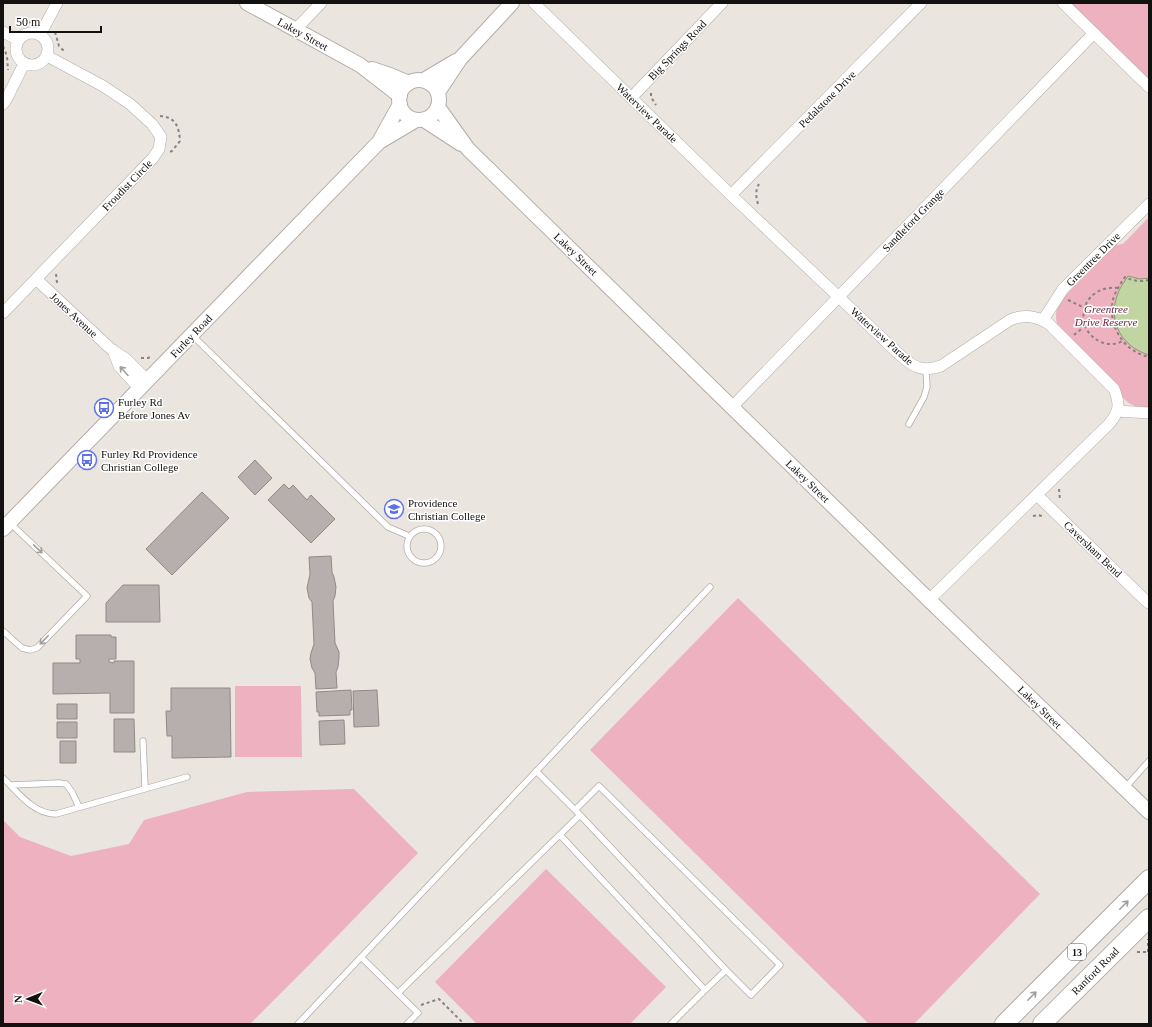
<svg xmlns="http://www.w3.org/2000/svg" width="1152" height="1027" font-family="'Times New Roman',serif">
<style>
.green{fill:#edb1bf}
.water{fill:#c0d5a1;stroke:#8c9a76}
.building{fill:#b7afad;stroke:#918a88}
.lines{fill:none;stroke-linecap:round;stroke-linejoin:round}
.service-casing{stroke:#b2ada8;stroke-width:7}
.minor-casing{stroke:#b2ada8;stroke-width:12}
.tertiary-casing{stroke:#b2ada8;stroke-width:16}
.primary-casing{stroke:#b2ada8;stroke-width:20}
.path{stroke:#86827f;stroke-width:2;stroke-dasharray:3 3;stroke-linecap:butt}
.service{stroke:#fff;stroke-width:5.5}
.minor{stroke:#fff;stroke-width:11}
.tertiary{stroke:#fff;stroke-width:14}
.primary{stroke:#fff;stroke-width:18}
.oneway{stroke:#a1a09f}
.labels{text-anchor:middle;stroke-width:3;stroke-linejoin:round;paint-order:stroke}
.shield{fill:#fff;stroke:#5a5858;stroke-width:1}
.shield-label{font-size:10px;font-weight:bold;fill:#131110}
.street-label{font-size:11px;fill:#131110;stroke:#fff}
.park-label{font-size:11px;font-style:italic;fill:#661f36;stroke:#fff}
.poi-label{font-size:11px;fill:#131110;stroke:#fff;text-anchor:start}
</style>
<rect width="100%" height="100%" fill="#ebe5e0"/>
<path class="green" d="M1070 3H1149V80Z
M1149 217V407C1137 407 1132 407 1123 398L1057 324C1055 315 1056 309 1060 301L1115 245 1123 244Z
M738 598 1040 894 914 1024H869L590 750Z
M235 686H301L302 757H235Z
M354 789 418 853 312 962 250 1024H3V820L20 837 71 856 129 844 144 820 247 792Z
M546 869 666 987 630 1024H477L435 982Z"/>
<path class="water" d="M1128 276 1140 279 1149 278V355C1122 347 1108 322 1117 296 1119 288 1124 283 1128 276Z"/>
<path class="building" d="M255 460 272 478 255 495 238 477Z
M284 484 289 489 293 485 307 500 311 495 335 519 311 543 268 500Z
M202 492 229 518 172 575 146 549Z
M331 556 332 572 334 577 336 587 335 596 333 601 335 643 339 652V657L338 667 336 672 337 688 316 689 315 673 312 668 310 659 311 653 314 644 312 602 309 598 307 588 310 574 309 557Z
M123 585H159L160 622H106V603Z
M76 635H111V637H116V659H109V662L114 663V661H134V713H110V693L53 694V663H80V659H76Z
M171 688H230L231 757 172 758V736H167L166 711H171Z
M351 690 352 710H350V715L319 716V712H317L316 692Z
M377 690 379 726 354 727 353 691Z
M57 704H77V719H57Z
M114 719H134L135 752H114Z
M344 720 345 744 320 745 319 721Z
M57 722H77V738H57Z
M60 741H76V763H60Z"/>
<g class="lines">
<g class="service-casing">
<path id="service" d="M192 335 388 527 409 536
M909 424 924 397 927 387 926 369
M407 546a17 17 0 1 1 34 0a17 17 0 1 1-34 0Z
M3 631 22 648 30 650 37 648 87 596 10 523
M143 741 145 788
M3 778C18 792 33 814 56 814L187 777
M11 785 59 783 66 784 72 792 79 807
M1125 788 1149 761
M575 810 599 786 780 965 751 995 726 970
M560 835 705 990 726 970 580 815
M361 957 418 1013 407 1024
M398 993 580 815 536 771
M298 1024 710 587
M671 1024 705 990"/>
</g>
<g class="minor-casing">
<path id="minor" d="M534 3 731 195 901 356C915 368 923 372 941 366L1010 320C1025 314 1036 316 1049 324L1114 389C1120 404 1120 411 1109 424L929 600
M1063 3 1149 87
M295 30 321 3
M3 32 19 40
M16 49a16 16 0 1 1 32 0a16 16 0 1 1-32 0Z
M40 35 57 3
M631 98 722 3
M3 104 6 100 24 64
M731 195 921 3
M36 279 112 350 126 359 148 381
M3 313 153 158 159 149 161 137 152 124 130 104 103 86 47 56
M1043 320 1063 289 1149 204
M113 350 119 366 140 389
M732 407 1094 33
M1117 411 1149 413
M1037 495 1145 600 1149 603"/>
</g>
<g class="tertiary-casing">
<path id="tertiary" d="M247 3 360 65 400 96
M372 69 390 75 409 83
M424 80 456 61
M399 100a20 20 0 1 1 40 0a20 20 0 1 1-40 0Z
M438 92 460 59 512 3
M438 107 468 149 929 600 1149 812
M424 120 461 144
M379 142 400 104
M3 529 379 142 416 120"/>
</g>
<g class="primary-casing">
<path id="primary" d="M1004 1024 1149 879
M1042 1024 1149 918"/>
</g>
<path class="path" d="M17 26 34 21
M55 32 59 46 64 51
M3 46 7 56 8 70
M651 93V97L656 105
M160 116C176 117 179 127 180 141L172 151 170 152
M758 204C756 197 755 191 759 184
M56 274 57 283
M1149 280C1140 282 1133 281 1125 277 1121 283 1117 289 1114 296 1106 323 1122 351 1149 357
M1118 288C1081 284 1071 329 1101 342 1108 345 1116 345 1122 341
M1068 300 1085 308
M1074 335 1086 325
M141 358H148L152 356
M1059 489 1060 500
M1033 516 1038 515 1042 516
M1137 952H1148L1149 953
M1148 952V939
M421 1005 439 999 464 1024"/>
<use href="#service" class="service"/>
<use href="#minor" class="minor"/>
<use href="#tertiary" class="tertiary"/>
<use href="#primary" class="primary"/>
</g>
<defs><path id="oneway-shaft" d="M-6 0H5M1.5-3L5.5 0L1.5 3" fill="none" stroke-width="1.6" stroke-linecap="round" stroke-linejoin="round"/></defs>
<g class="oneway">
<use href="#oneway-shaft" transform="translate(124 371) rotate(-132)"/>
<use href="#oneway-shaft" transform="translate(38 549) rotate(43)"/>
<use href="#oneway-shaft" transform="translate(44 640) rotate(134)"/>
<use href="#oneway-shaft" transform="translate(1124 905) rotate(-45)"/>
<use href="#oneway-shaft" transform="translate(1032 996) rotate(-45)"/>
</g>
<defs>
<g id="bus-ring" transform="scale(1)"><circle r="9.5" fill="#fff" stroke="#5e71e9" stroke-width="1.5"/><path d="M-5-6H5V4H4V6H2V4H-2V6H-4V4H-5ZM-3.5-4V0h7V-4ZM-3.5 1.2v1.5H-2V1.2ZM2 1.2v1.5H3.5V1.2Z" fill="#5e71e9"/></g>
<g id="school-ring" transform="scale(1)"><circle r="9.5" fill="#fff" stroke="#5e71e9" stroke-width="1.5"/><path d="M0-5L7-2L0 1L-7-2ZM-4 1L0 2.5L4 1V4Q0 6-4 4Z" fill="#5e71e9"/></g>
</defs>
<g fill-rule="evenodd">
<use href="#bus-ring" x="104" y="408"/>
<use href="#bus-ring" x="87" y="460"/>
<use href="#school-ring" x="394" y="509"/>
</g>
<g class="labels">
<rect class="shield" x="1068" y="944" width="18" height="16" rx="3"/>
<g class="shield-label">
<text x="1077" y="956">13</text>
</g>
<g class="street-label">
<text transform="translate(303 34) rotate(29)" y="4">Lakey Street</text>
<text transform="translate(677 50) rotate(-46)" y="4">Big Springs Road</text>
<text transform="translate(827 99) rotate(-45)" y="4">Pedalstone Drive</text>
<text transform="translate(647 113) rotate(44)" y="4">Waterview Parade</text>
<text transform="translate(127 185) rotate(-46)" y="4">Froudist Circle</text>
<text transform="translate(913 220) rotate(-46)" y="4">Sandleford Grange</text>
<text transform="translate(576 254) rotate(44)" y="4">Lakey Street</text>
<text transform="translate(1093 259) rotate(-45)" y="4">Greentree Drive</text>
<text transform="translate(74 315) rotate(43)" y="4">Jones Avenue</text>
<text transform="translate(191 336) rotate(-46)" y="4">Furley Road</text>
<text transform="translate(882 336) rotate(42)" y="4">Waterview Parade</text>
<text transform="translate(808 481) rotate(44)" y="4">Lakey Street</text>
<text transform="translate(1093 549) rotate(44)" y="4">Caversham Bend</text>
<text transform="translate(1040 707) rotate(44)" y="4">Lakey Street</text>
<text transform="translate(1095 971) rotate(-45)" y="4">Ranford Road</text>
</g>
<g class="park-label">
<text x="1106" y="313">Greentree<tspan x="1106" dy="13">Drive Reserve</tspan></text>
</g>
<g class="poi-label">
<text x="118" y="406">Furley Rd<tspan x="118" dy="13">Before Jones Av</tspan></text>
<text x="101" y="458">Furley Rd Providence<tspan x="101" dy="13">Christian College</tspan></text>
<text x="408" y="507">Providence<tspan x="408" dy="13">Christian College</tspan></text>
</g>
</g>
<rect width="1152" height="1027" fill="none" stroke="#131110" stroke-width="8"/>
<g transform="translate(28 999) rotate(269)" stroke="#ffffff" stroke-width="3" paint-order="stroke">
<path d="M0-3L7 15L0 10L-7 15Z" fill="#131110"/>
<text y="-6" font-size="11" font-weight="bold" text-anchor="middle" fill="#131110">N</text>
</g>
<path d="M10 26v6h91v-6" fill="none" stroke="#131110" stroke-width="2"/>
<text x="16" y="26" font-size="12" fill="#131110" stroke="#ffffff" stroke-width="3" paint-order="stroke">50 m</text>
</svg>
